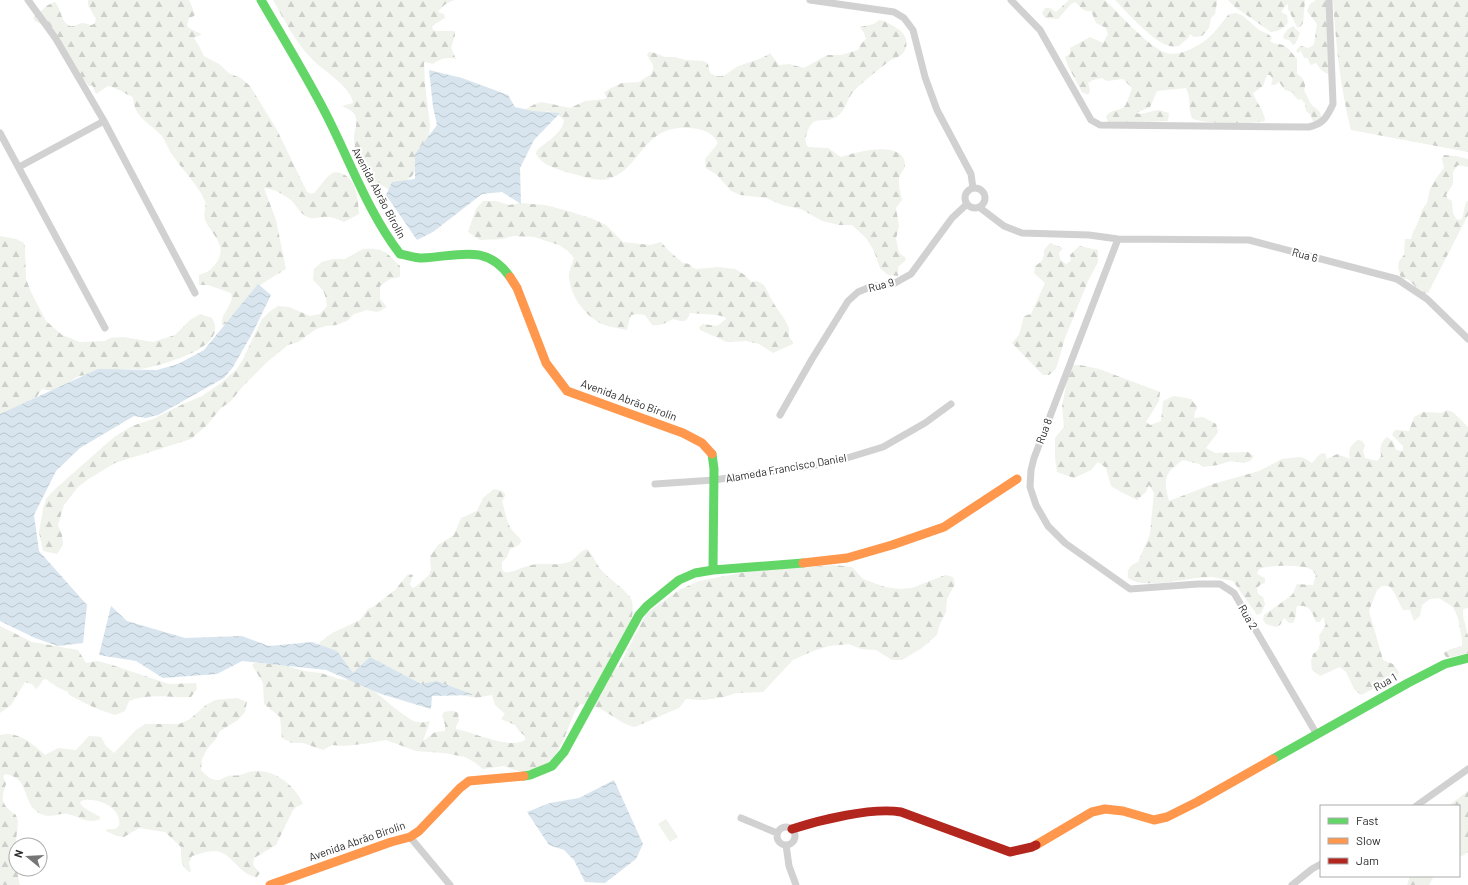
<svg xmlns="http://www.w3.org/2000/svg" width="1468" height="885" font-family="Barlow,sans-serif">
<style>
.green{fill:#eff3eb}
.forest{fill:url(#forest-firs);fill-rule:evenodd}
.water{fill:url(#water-waves)}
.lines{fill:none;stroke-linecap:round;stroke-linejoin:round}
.street{stroke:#d1d1d1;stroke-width:7}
.fast{stroke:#63d668;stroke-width:9}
.slow{stroke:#ff974d;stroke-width:9}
.jam{stroke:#b3261e;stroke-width:9}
.labels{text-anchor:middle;stroke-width:4;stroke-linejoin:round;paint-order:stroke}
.street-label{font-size:11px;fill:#2c2c2c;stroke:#fff}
</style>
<defs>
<pattern id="forest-firs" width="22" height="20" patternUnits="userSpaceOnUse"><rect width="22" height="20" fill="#eff3eb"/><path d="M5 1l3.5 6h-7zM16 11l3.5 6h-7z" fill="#cdd0ca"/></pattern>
<pattern id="water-waves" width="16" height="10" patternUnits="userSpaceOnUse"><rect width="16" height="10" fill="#d8e5ee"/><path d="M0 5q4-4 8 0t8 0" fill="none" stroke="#bac5cc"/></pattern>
</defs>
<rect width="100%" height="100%" fill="#fff"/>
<path class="green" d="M666 819 678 837 670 842 658 824Z"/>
<path class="forest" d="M88 0H189L195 14 194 16 189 18 187 25 189 28 201 34V35L195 37 194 38 199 46 204 56 219 64 230 74 241 78 250 86 277 130 307 192 311 194 314 193C319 188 326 177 331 174 333 172 338 172 340 173 357 178 358 199 359 214L344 222C337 219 330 216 323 217 318 217 314 219 310 218 301 215 298 208 292 201 283 194 275 189 264 188L276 220 286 269C278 274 269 279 262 284 247 296 241 319 222 325 220 313 235 305 231 293L208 285H199V275C201 274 203 274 204 273 214 270 223 256 220 246 218 238 210 230 206 222 202 215 207 208 205 201 197 183 182 170 172 154 168 148 165 140 161 135 149 122 134 118 133 97 125 94 116 87 108 86L96 94 92 85 89 86 74 67 46 27 35 21 33 18 48 5 55 2C61 8 61 23 70 26 74 27 78 24 82 23 85 23 89 25 92 25L95 23 96 19 88 5Z
M273 0H455C448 2 442 6 438 12L444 14 445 18 435 24 432 27 433 30 435 31H455V35L451 48 456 59C447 57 441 58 433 64L426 62 424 63 425 85 430 125 429 136 416 170 412 176 403 184 392 189H388L380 184 379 193 377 194C367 180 355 157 354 140 353 132 359 124 355 115 353 111 346 108 342 106L353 103C352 87 322 70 312 59 295 42 285 21 273 0Z
M1069 0H1105C1119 13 1153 53 1171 54 1184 54 1197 47 1207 39 1216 32 1222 22 1229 14L1236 13 1243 16 1259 30 1268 34 1272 38 1270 41 1275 44C1285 42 1291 52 1297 59V74C1303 77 1307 84 1304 90 1307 95 1309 102 1312 105 1317 110 1321 110 1321 118L1314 122 1312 120 1311 115 1306 111 1305 103 1301 99 1298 100 1292 92 1285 90 1279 82 1275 85H1271C1273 81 1273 78 1270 75H1267L1263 86 1253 93C1256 102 1265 112 1265 121 1248 125 1209 124 1193 119 1187 111 1192 100 1186 88L1157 91 1150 107 1136 113 1140 114 1158 110 1169 113 1168 121 1114 123 1108 122 1106 117C1109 109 1119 112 1125 106 1128 101 1130 93 1132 88L1123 79 1107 81 1102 78 1093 80 1088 83 1090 89 1089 94H1086L1082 92 1068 66 1065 57 1070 54V48L1090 37 1103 43 1108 34 1106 28 1096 23 1091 11C1083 12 1081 7 1075 2L1071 4 1058 19 1045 18 1042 13 1045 8H1050L1056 12Z
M1115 0H1217V2L1215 14 1211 18 1209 28 1202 36 1194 37 1190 34 1188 38 1179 46C1177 46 1173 47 1170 46 1154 43 1127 12 1115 0Z
M1228 0H1305L1303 23 1300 27H1297L1288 9V4L1285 6 1281 12 1287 15C1287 15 1288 22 1288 22 1286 28 1276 32 1271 32L1235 7Z
M1316 0H1326L1329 74C1323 73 1319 67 1316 63L1311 65 1309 62 1308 58H1304L1301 51 1298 53 1296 51 1298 48 1301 46 1309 48 1314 44 1317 24 1307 11 1310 4Z
M1333 0H1468V152L1351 130C1340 87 1336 44 1333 0Z
M879 20C887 21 891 25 898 29 906 34 909 44 904 52 900 58 892 58 888 62 879 69 860 84 853 92 847 99 846 109 839 115 824 127 813 110 806 136 805 140 805 143 808 147L828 148 841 157C855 152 903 139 905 164 905 170 900 173 899 178 898 184 901 194 902 200L896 208 899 226 896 239 899 253 905 257 906 260 898 267V276L888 275 880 268 874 251 866 238 852 225H839L822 221 801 209 782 205 766 198 741 195 731 191 717 175 706 168 705 159 716 146 718 142C710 131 703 129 690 128 642 124 642 169 608 179 594 182 580 175 566 172 555 168 542 165 536 154L537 150C546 142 563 133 564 120 552 107 542 112 527 115L522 111 535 104 542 102 570 108 585 101 605 99 607 97 604 93 609 89 622 83 639 82 651 74 653 70V65L647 55 649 52 655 53 665 57H675L685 60 704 61 708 64 710 73C714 75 717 77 722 76 727 75 731 70 735 68 746 62 760 61 770 53L779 65 789 64 804 68 827 55H841L858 50 861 44 866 39 864 33 860 27 874 24Z
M1293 26 1300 33 1296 43 1293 45 1289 40 1284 39 1283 36 1288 29Z
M1444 155 1456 156 1468 159V167L1458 165 1453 172V184L1446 195 1448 199 1452 201 1453 213 1456 219 1461 220C1465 213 1463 208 1467 201H1468V215L1428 293 1425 294 1417 288 1408 279H1402L1400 275 1398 267 1399 261 1404 255 1405 239H1411L1413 232 1417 225 1422 210 1427 203 1430 189 1437 177 1444 168 1442 159Z
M483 201H496L509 205 520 203 545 205 568 211 593 219 606 225 623 242 650 245 661 242 668 250 683 263 690 264 693 268 697 269 718 267 735 269 745 275 751 282 757 281 764 285 774 304 785 320 789 328V337L793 342V344L773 353 759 344 746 341 727 342 700 330 699 327 703 324 717 326 726 319 725 317 717 315 690 313C687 323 683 322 673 319 666 323 660 326 652 325L645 315 637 314 631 315 629 321 627 330C619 328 610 327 602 324 585 316 570 296 569 276 569 270 572 264 574 258L568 251 559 245 534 237 513 236 502 239 480 240 468 232 476 209Z
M0 236 16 239 24 243 25 248 26 279 31 292 46 321 62 335 80 342 105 341 110 338 123 337 153 342 175 335 190 320 200 314 212 318C213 320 215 324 215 326 219 350 163 364 146 368 140 370 134 368 128 369 112 371 95 374 79 376 63 384 62 394 42 389L31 405 0 420Z
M1050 243 1063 248 1059 253 1060 259 1066 264 1071 261 1070 255 1079 246 1098 250V262L1088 281 1065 338 1056 369 1049 375H1043L1012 343 1019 335 1024 316 1031 314 1045 283 1034 273 1035 266C1043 261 1044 259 1044 250Z
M363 249C386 248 385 252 400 266V277L390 279 380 286V299L387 307 377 312 367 310 354 314 347 321 336 325 326 326 316 329 298 342 288 345 267 362 244 385 230 402 221 408 207 425 191 439 115 463 87 480 78 487 64 505 58 525 62 535 63 545 57 554 43 551 39 532 43 509 46 499 53 491 114 437 132 426 153 419 183 404 202 396 221 383 237 369 243 359 262 319 269 312 278 306 289 307 310 316 320 314 327 306C326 293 323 289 313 280L314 269 322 262 333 259H345Z
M1073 365H1080L1099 369 1160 392 1159 401 1146 422 1150 425 1161 421 1163 401 1174 396 1191 399 1198 408 1195 411 1194 418 1203 417 1216 424 1218 432 1206 448 1215 453 1248 452 1254 456 1250 461 1244 463 1231 461 1218 465 1203 467 1199 464 1183 460C1164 473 1163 479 1169 501L1213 484 1259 471 1282 459 1299 457 1304 458 1312 463 1320 454 1325 453 1327 459 1337 454 1350 459C1348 450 1350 445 1358 440L1362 441 1365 445 1363 451 1365 458 1377 461 1381 456C1380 448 1380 443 1387 437L1393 441 1396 450 1403 451V446L1392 435 1395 430 1409 431 1414 417 1423 412 1442 413 1446 410 1453 412 1468 427V608L1463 609V616L1468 636V653L1447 658 1443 653 1451 649 1462 646V639L1458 618 1453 607 1439 598 1430 599 1422 605 1420 616 1414 621 1410 610H1403C1398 602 1396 593 1389 586H1382L1377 590 1369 611 1383 660 1393 664 1399 672 1397 677C1384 679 1374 690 1361 695L1354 689 1346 672 1340 667 1320 676 1312 670 1311 661 1313 654 1318 650 1320 644 1319 636 1326 624 1323 617 1320 622H1316C1312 612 1310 604 1297 606 1295 612 1297 617 1293 623H1289L1284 618 1280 625 1276 627 1266 624 1263 620 1264 615 1292 595 1297 584 1313 585 1316 575C1315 574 1314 572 1312 570 1305 564 1268 565 1259 569L1257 574 1265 578V583L1261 584 1257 588 1258 594 1263 597 1265 605 1261 613 1257 615 1233 581C1226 580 1219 578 1212 577 1191 576 1145 591 1128 578 1127 569 1129 566 1138 562L1150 534 1154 493 1149 485 1146 492 1137 500 1121 492 1111 486 1106 468 1098 462 1091 470 1074 478 1057 472 1055 458V438L1064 427 1062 407 1067 380Z
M494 489 502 491 505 494V496L502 501C505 511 506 522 512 530 515 534 519 536 521 541L519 545 510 549 507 557 502 562V569L504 572C514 573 519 568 528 566 540 562 554 566 566 563 575 561 579 551 587 549 594 555 596 565 603 572 608 577 626 591 630 597 639 611 623 647 617 662L616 668 617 670 647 613 679 590 699 581 772 567 800 568 834 565 852 567 863 579 885 587 900 589 912 588 945 575 953 577 955 584 947 599 946 612 939 626 937 635 922 648 902 660H892L876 650 861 649 849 644 829 646 813 651 793 660 763 692 736 693 724 697 704 700 686 699 679 708 635 727C616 723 602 703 580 704L575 711 563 741 551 763 544 767 521 772 504 766 483 769 474 762 465 757 444 753 416 751 386 740 363 744 343 746 332 745 323 750 303 743H292L282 738 280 717 264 704 263 683 252 665 255 663 280 664 304 671 321 673 339 679 350 680 320 648 319 645 320 642 332 633 360 620 368 609 373 607 395 590 408 574 413 575 410 584 412 588 415 587 428 576 431 570 430 556 438 545 454 535 461 518 477 511 483 498ZM373 690 453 693 476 698 492 695 495 705 505 714 501 719 515 725 519 731 525 736V740C510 750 473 732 456 729V726L459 721 458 713C454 710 449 711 444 712L442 715 445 725V731L435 732 423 741 430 721C426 722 421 723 417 722 407 720 383 698 373 690Z
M0 626 32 642 78 650 86 663 97 661 109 664 169 684 196 683 197 689 191 697C169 698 149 693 129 701L125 711 115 715 95 708 69 695 68 692 57 687 46 679 43 680 39 686 36 689 32 684 25 682 11 705 0 713Z
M237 698 247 702 245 712 238 720 220 731 215 740 207 749 202 759 201 770C206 775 211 781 219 780 222 779 225 777 228 776 232 775 236 776 240 775 243 774 246 773 249 772 272 767 294 784 303 804L296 807 293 810 276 845 254 858 253 865 260 873 257 877C239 876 232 851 214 851 208 851 199 854 192 856L189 863 191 871 189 872C180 866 181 857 181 847L165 832 139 828 124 837 117 836 106 831 107 829H115L119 826C123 807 95 796 81 801L80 803C84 810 93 812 100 817V819C89 825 78 816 68 814 60 812 51 819 41 814 20 804 32 778 5 774L3 776 6 784C0 801 2 805 16 815L18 822 14 859 20 885H0V735C17 730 33 744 45 755L58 748 76 750 89 736 101 737 106 746 114 753 136 730 145 724H179L190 719 206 705 215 700Z
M1468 791V852L1459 858V806H1448Z
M1410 876H1434L1429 885H1407Z"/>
<path class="water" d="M429 70 462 78 508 95 515 107 532 111 560 113 534 140 520 168 521 204 502 192 482 194 433 232 417 240 386 195 392 182 415 179V154L437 125 433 107Z
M258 284 271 295 253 332 233 367 224 378 158 415 146 418 134 416 80 448 56 471 34 515 39 551 87 605 83 643 58 646 35 638 0 621V414L98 369 157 370 178 364 204 350Z
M111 606 127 621 185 638 242 636 269 646 312 642 337 651 353 673 370 657 421 684 437 681 474 695 432 696 431 709 381 694 326 670 242 661 217 674 163 678 136 661 99 655Z
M614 780 643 844 636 859 605 883 585 882 574 860 564 850 549 845 527 812 550 803 579 798Z"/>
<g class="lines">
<path class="street" d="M28 0 56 39 104 121 195 293
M810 0 894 12 904 18 913 30 925 77 937 110 971 174 973 188
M1011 0 1040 30 1091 120 1100 125 1309 127C1323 124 1327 117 1333 104L1329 0
M0 133 105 328
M19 167 104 121
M965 198a10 10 0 1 1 20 0a10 10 0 1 1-20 0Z
M979 207 1004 226 1022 233 1089 235 1118 239 1249 240 1397 279 1427 299 1468 339
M1118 239 1034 458 1031 470 1030 487 1036 505 1048 526 1065 543 1130 589 1198 584H1220L1234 593 1316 733
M780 415 812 359 848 301 858 292 870 287 895 283 911 274 952 218 967 204
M655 484 714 480 811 466 847 458 883 447 925 423 951 404
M1416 806 1468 769
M741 818 777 833
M777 836a9 9 0 1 1 18 0a9 9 0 1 1-18 0Z
M410 837 450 885
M786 845 789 866 796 885
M1292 885 1312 869 1321 864"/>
<path class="fast" d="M261 0C283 38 306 75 326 114 350 161 368 212 400 254 407 255 415 258 422 258 456 257 486 242 510 277
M712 454 714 469 713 570
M1273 759 1408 683 1445 664 1468 658
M524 776 530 775 552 766 564 752 639 615 647 606 679 580 695 573 713 570 803 563"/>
<path class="slow" d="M510 277 517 288 546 363 567 391 683 433 702 443 712 454
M803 563 847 558 892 545 944 527 1017 479
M1036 845 1092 812 1105 809 1123 811 1154 820 1167 817 1197 802 1273 759
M270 885 391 842 410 837 419 831 460 788 469 781 524 776"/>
<path class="jam" d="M792 829C820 820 872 807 901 812L1010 852 1032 847 1036 845"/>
</g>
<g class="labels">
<g class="street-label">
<text transform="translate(379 193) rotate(62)" y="4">Avenida Abrão Birolin</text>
<text transform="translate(1305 255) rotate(15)" y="4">Rua 6</text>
<text transform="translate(881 285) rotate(-15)" y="4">Rua 9</text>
<text transform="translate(629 400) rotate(20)" y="4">Avenida Abrão Birolin</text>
<text transform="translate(1044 431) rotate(-69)" y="4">Rua 8</text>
<text transform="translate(786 468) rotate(-10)" y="4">Alameda Francisco Daniel</text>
<text transform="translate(1248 617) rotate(60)" y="4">Rua 2</text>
<text transform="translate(1385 682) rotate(-29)" y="4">Rua 1</text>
<text transform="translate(357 841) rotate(-19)" y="4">Avenida Abrão Birolin</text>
</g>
</g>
<rect x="1320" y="805" width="140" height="72" fill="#ffffff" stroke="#ababab"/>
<rect x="1328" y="818" width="20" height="6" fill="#63d668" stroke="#ababab"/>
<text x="1356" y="825" font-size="12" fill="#2c2c2c">Fast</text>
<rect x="1328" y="838" width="20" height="6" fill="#ff974d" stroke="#ababab"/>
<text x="1356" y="845" font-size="12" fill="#2c2c2c">Slow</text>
<rect x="1328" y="858" width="20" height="6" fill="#b3261e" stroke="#ababab"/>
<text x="1356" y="865" font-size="12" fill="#2c2c2c">Jam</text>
<g transform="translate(28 857) rotate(288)"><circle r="19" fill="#ffffff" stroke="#ababab"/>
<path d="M0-3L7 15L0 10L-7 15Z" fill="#767676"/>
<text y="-6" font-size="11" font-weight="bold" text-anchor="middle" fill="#2c2c2c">N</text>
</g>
</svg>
